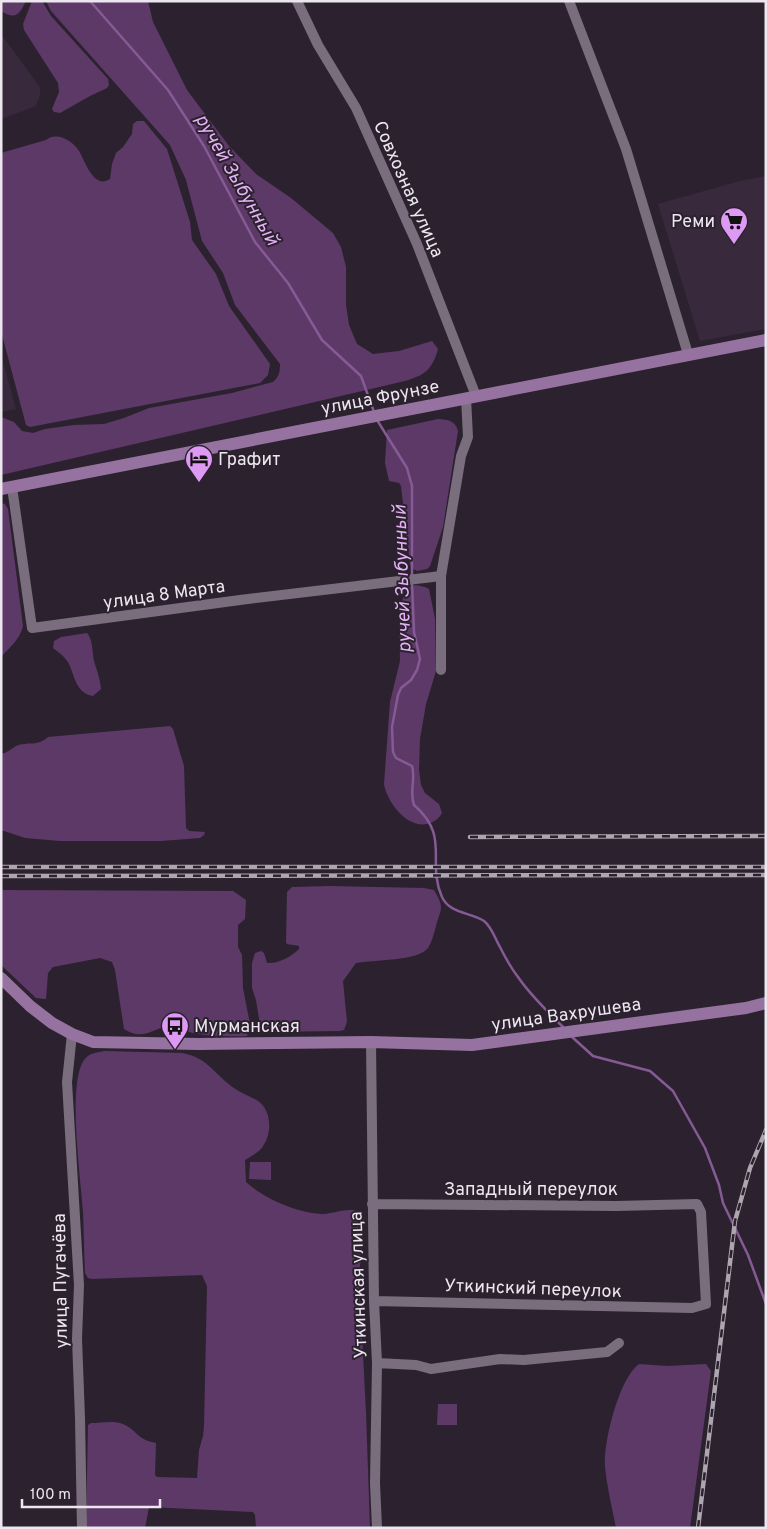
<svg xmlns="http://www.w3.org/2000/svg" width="767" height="1529" font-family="Overpass,sans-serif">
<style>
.built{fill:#382a3c}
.green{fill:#5d3968}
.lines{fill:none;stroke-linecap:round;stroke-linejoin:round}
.stream{stroke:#865a94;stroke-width:2.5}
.minor{stroke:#7a6e7e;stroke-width:10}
.major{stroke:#9672a1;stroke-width:12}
.rail-casing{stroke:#ada6b0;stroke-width:4.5}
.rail{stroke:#2c222f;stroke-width:2.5;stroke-dasharray:8;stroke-linecap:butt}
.labels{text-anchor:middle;stroke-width:4;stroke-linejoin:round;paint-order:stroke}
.street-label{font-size:18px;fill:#ece6ef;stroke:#2c222f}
.poi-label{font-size:18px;fill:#ece6ef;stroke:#2c222f;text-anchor:start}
.water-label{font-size:19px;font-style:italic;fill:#e4b3f5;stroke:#2c222f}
</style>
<rect width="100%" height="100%" fill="#2c222f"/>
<path class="built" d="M1 34 40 87V95L36 106 1 119Z
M766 176V329L700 341 658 204 740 181Z
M1 354 16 409 1 412Z"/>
<path class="green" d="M1 1H26C19 15 16 20 1 11Z
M32 1H42L51 16 108 79 109 85 107 88 90 96 60 113 54 112 52 109 59 92 58 83 24 30 23 24Z
M46 1H148L153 22 187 90 229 146 256 174 291 198 333 233 341 247 346 267V305L349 325 357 344 373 354 399 351 432 341 438 349C432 370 425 375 405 381L1 475V417L14 422 22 431 33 433 45 429 74 425 104 424 124 418 149 408 232 393 273 382C279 377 280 372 280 364L235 305 223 273 202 241 186 180 170 145 51 11Z
M137 121H144L167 149 190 222 192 240 216 274 229 306 270 364 268 375 260 383 30 427 26 425 1 331V153L46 140C57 131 73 141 79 151 85 161 94 190 110 179L112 164 116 153 123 147 132 134 133 124Z
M438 419C448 420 455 420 458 431L443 527 430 566 427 569 417 571 413 569 410 565 401 486 399 483 389 481 385 463 387 430Z
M1 503 5 504 8 509 23 626C20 639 10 647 1 657Z
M416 585 425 587 429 589 435 619 436 671 426 704 420 739 419 770 421 785 425 793 439 804 442 813C439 818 436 821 430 823 409 831 387 803 384 784L390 702 400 661 399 608 404 596 410 587Z
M87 633C93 640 92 651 94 661 97 671 100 678 101 689L93 696C75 693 75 675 68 662 64 656 58 652 53 648L54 641 61 637Z
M170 726 173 729 184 766 186 828 189 831 205 832 204 835 200 838 161 841H60L25 838 1 830V754C7 753 11 749 16 746 28 741 37 747 48 737Z
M329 886 424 888 434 890C445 909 441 907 436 926 434 933 432 942 428 948 418 961 373 960 356 963L343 981 347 1022 344 1030 340 1031 264 1032 260 1025 256 1000 252 988V963L255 953 261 951 264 953 267 963C278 964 291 957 299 949V946L287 944 286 942 287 892 292 887Z
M1 890 233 891 246 900 245 919 238 925V947L242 955 243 988 250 1024 247 1036C234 1037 201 1036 189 1032 184 1031 180 1027 175 1026 152 1025 147 1043 124 1029L115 970 112 962 100 958 53 967 48 973 46 999 36 998 1 965Z
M104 1051 182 1053C206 1057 213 1072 231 1086 240 1093 250 1096 258 1101 272 1111 272 1133 263 1146 260 1152 251 1156 245 1160L246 1182C265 1199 299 1214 325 1214 335 1213 350 1207 359 1212 364 1215 363 1219 364 1223L359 1276 366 1413 370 1528H256L255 1515 253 1512 149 1507 145 1528H86L88 1425 91 1423C100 1423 114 1420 123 1424 137 1430 137 1440 156 1443L155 1475 157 1477 197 1478 199 1450 203 1436 204 1427 207 1286 202 1275 92 1279 88 1278 85 1273C84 1253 84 1232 83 1212 81 1180 67 1084 84 1060 89 1053 95 1053 104 1051Z
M250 1162H271V1180L249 1179Z
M639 1364 667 1366 706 1364 711 1371 690 1528H616C612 1508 607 1487 605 1467 603 1443 619 1378 639 1364Z
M438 1404H457V1425H437Z"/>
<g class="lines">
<path class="stream" d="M90 1 168 90 204 146 255 242 288 283 322 340 361 376 374 412
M377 420 407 468 412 486V577
M412 583 414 632 420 659 417 670 411 680 401 688 398 695 392 727 393 752 396 758 412 766C416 779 409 791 414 805 451 837 426 861 442 897 450 914 470 912 484 921 492 927 495 939 500 947 505 957 511 968 518 977 531 996 548 1012 564 1028
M571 1036 593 1056 650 1071 673 1091 705 1148 719 1185 723 1203 748 1255 766 1304"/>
<path class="minor" d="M297 1 318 45 356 108 417 244 476 396
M569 1 626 149 688 354
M12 487 32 628 240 600 441 576
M441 670V576L461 456 468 437 466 398
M72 1034 67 1082 79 1285 77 1339 80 1418 82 1528
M371 1042 374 1301 377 1363 375 1483 377 1528
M372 1204 616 1206 697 1204 701 1212 706 1304 692 1308 374 1301
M377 1363 416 1365 431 1369 500 1359 524 1360 607 1352 619 1343"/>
<path class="major" d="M1 489 766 340
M1 978 30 1006 52 1023 72 1034 93 1042 199 1044 371 1042 472 1045 746 1008 766 1003"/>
<g class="rail-casing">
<path id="rail" d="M470 837 766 836
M1 867H766
M1 876 766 875
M698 1528 735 1221 750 1168 766 1130"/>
</g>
<use href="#rail" class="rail"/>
</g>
<defs>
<g id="supermarket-pin" transform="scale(1.4375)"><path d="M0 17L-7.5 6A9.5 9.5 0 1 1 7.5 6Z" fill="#dd99f3" stroke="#2c222f"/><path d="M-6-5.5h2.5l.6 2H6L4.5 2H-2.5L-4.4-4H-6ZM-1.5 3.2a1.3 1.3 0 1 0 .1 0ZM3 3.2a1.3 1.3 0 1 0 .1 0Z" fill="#111"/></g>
<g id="hotel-pin" transform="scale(1.4375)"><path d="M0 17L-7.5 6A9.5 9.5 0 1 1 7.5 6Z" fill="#dd99f3" stroke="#2c222f"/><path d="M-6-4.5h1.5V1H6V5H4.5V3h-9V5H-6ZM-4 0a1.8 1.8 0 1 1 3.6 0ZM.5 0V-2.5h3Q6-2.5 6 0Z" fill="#111"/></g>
<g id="bus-pin" transform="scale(1.4375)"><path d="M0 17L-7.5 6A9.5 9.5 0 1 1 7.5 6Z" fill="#dd99f3" stroke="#2c222f"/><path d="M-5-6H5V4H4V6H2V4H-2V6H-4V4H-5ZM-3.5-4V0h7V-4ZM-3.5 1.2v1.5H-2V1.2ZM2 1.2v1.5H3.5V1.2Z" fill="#111"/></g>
</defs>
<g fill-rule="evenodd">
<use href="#supermarket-pin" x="734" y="221"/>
<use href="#hotel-pin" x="199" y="459"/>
<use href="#bus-pin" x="175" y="1026"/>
</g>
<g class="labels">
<g class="street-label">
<text transform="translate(409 189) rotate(66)" y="6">Совхозная улица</text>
<text transform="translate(380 397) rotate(-11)" y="6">улица Фрунзе</text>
<text transform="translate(164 594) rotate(-8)" y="6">улица 8 Марта</text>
<text transform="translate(566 1014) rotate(-8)" y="6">улица Вахрушева</text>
<text x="531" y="1195">Западный переулок</text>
<text transform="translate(60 1281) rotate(-91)" y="6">улица Пугачёва</text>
<text transform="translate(358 1285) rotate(-92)" y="6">Уткинская улица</text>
<text transform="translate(533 1288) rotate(2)" y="6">Уткинский переулок</text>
</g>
<g class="poi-label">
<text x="715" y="227" text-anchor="end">Реми</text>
<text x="218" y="465">Графит</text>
<text x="194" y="1032">Мурманская</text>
</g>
<g class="water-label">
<text transform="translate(238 179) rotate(60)" y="7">ручей Зыбунный</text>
<text transform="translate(401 579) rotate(-92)" y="7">ручей Зыбунный</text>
</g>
</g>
<rect width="767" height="1529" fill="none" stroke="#ece6ef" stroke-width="5"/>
<path d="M22 1499v8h138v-8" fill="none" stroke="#ece6ef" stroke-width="2.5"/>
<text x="30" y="1499" font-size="15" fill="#ece6ef" stroke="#2c222f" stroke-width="4" paint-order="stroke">100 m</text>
</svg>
